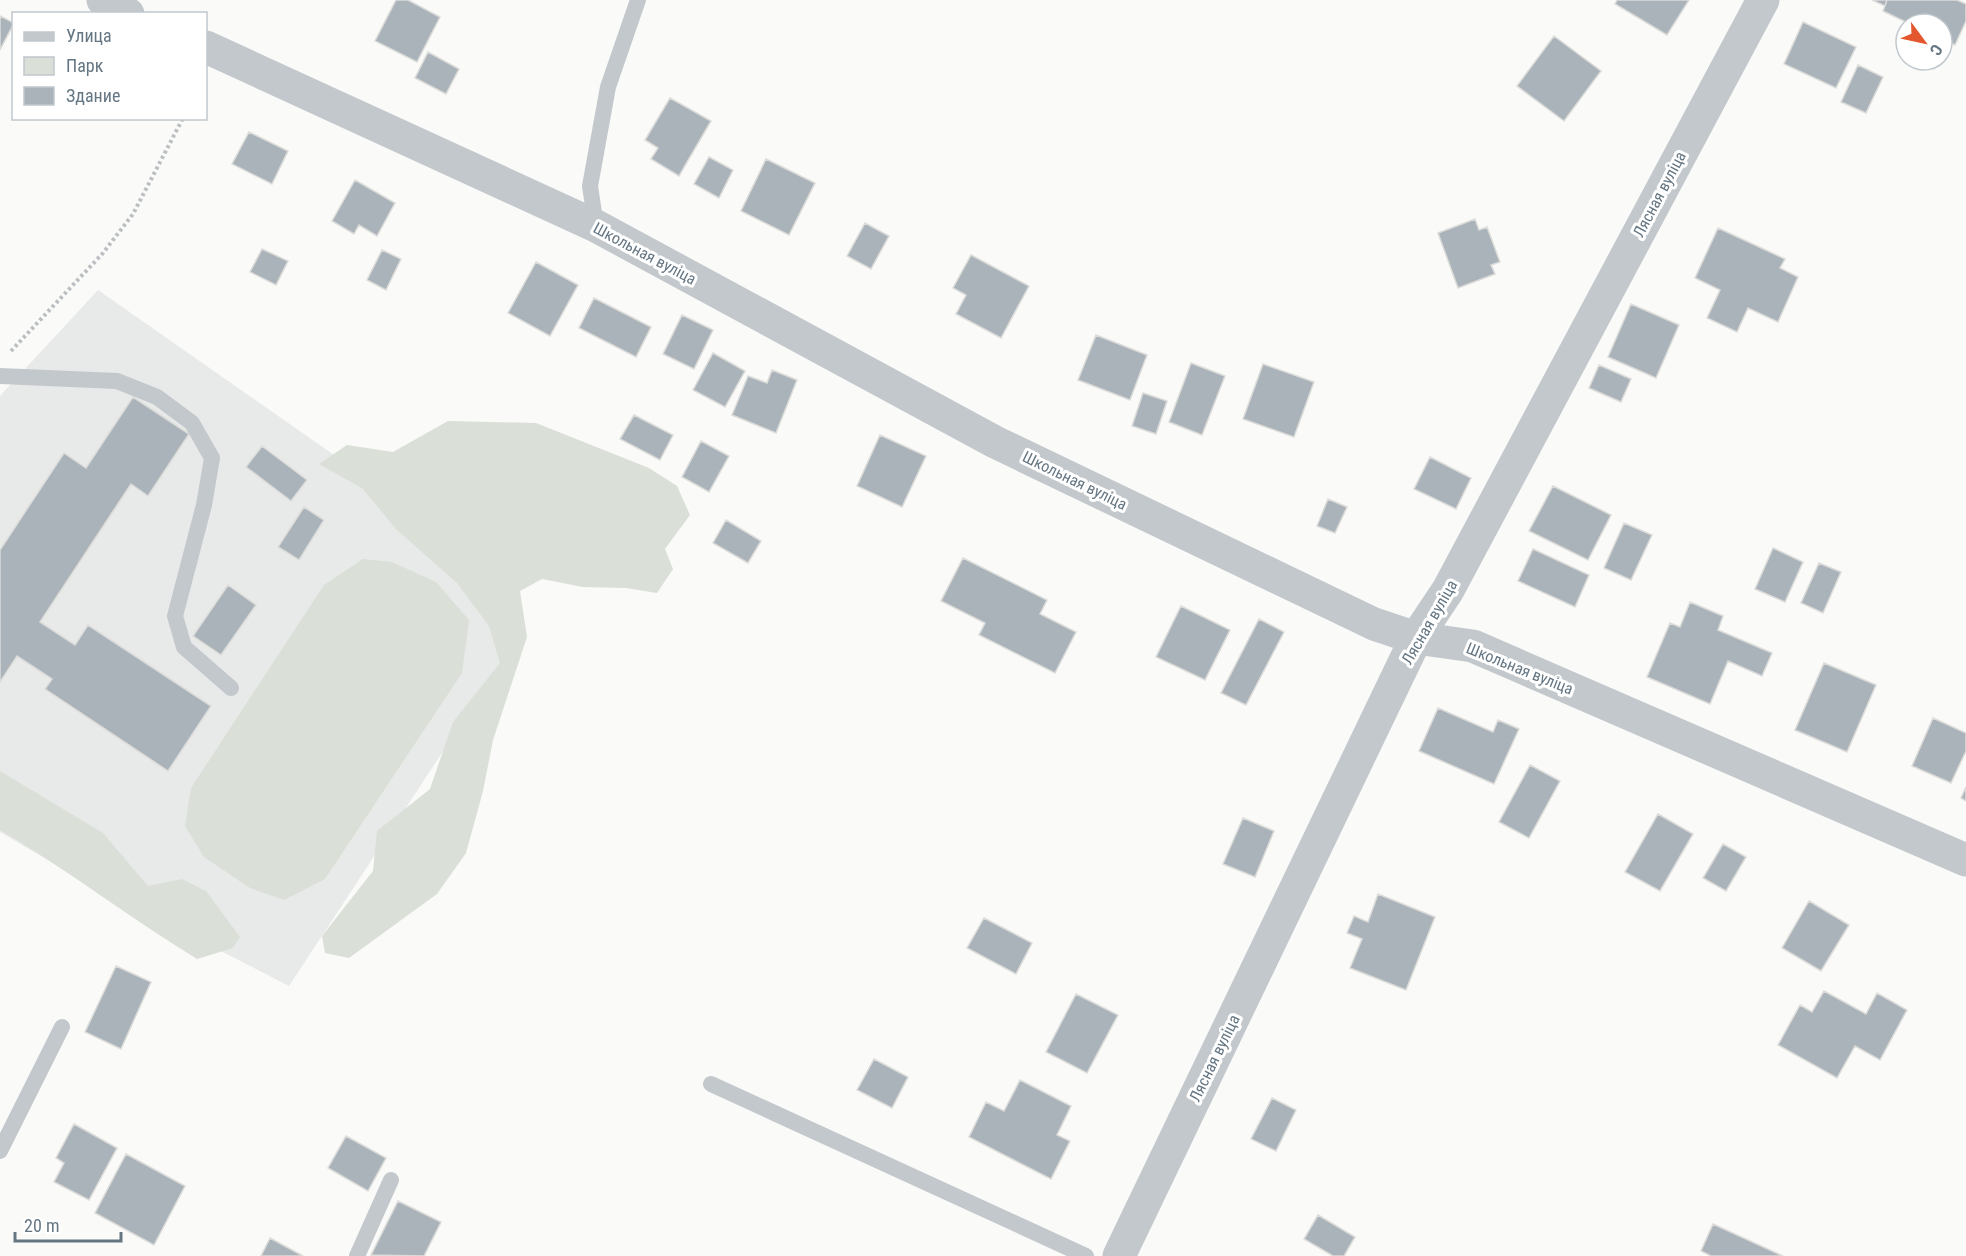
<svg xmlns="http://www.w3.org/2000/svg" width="1966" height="1256" font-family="'Roboto Condensed',sans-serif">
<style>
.built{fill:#e8e9e9}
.green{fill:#dadfd7}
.building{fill:#aab3b9;stroke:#dcdcda;stroke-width:1.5}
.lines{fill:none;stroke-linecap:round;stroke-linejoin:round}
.path{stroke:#bbbfc2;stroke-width:4;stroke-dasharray:3 3;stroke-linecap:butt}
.lane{stroke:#c3c8cc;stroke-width:16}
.street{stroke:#c3c8cc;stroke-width:33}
.labels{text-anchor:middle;stroke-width:6;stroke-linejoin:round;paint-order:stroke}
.street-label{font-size:16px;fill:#657683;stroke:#fff}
</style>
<rect width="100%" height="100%" fill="#fafaf8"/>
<path class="built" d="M98 290 404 504 518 637 289 986 82 880 0 832V396Z"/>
<path class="green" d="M448 421 536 423 649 468 677 486 690 515 665 549 673 569 657 593 626 588 583 587 542 579 520 591 527 637 493 740 483 791 466 853 437 894 349 958 325 953 322 936 373 871 377 831 430 789 453 722 500 663 489 626 457 583 396 529 362 488 319 464 347 445 393 452Z
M363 559 392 562 436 582 469 620 462 673 325 879 284 900 250 888 204 857 185 826 191 788 324 585Z
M0 771 103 833 148 886 182 879 206 891 240 937 233 948 197 959C130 918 68 870 0 830Z"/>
<path class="building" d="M396 0H408L440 17 417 62 375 41Z
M1617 0H1689L1667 35 1615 4Z
M1872 0H1887L1885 6Z
M1887 0H1957L1966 4V21L1955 45 1942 39V24H1910L1883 11Z
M0 16 14 23 0 50Z
M1803 22 1856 47 1836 88 1784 64Z
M1554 36 1601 71 1564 121 1517 86Z
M428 52 459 69 446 94 415 78Z
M1858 65 1883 77 1866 113 1841 102Z
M670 98 711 121 679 176 651 159 658 148 645 140Z
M249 132 288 151 272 184 232 164Z
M709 157 733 170 719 198 694 184Z
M766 159 815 183 789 235 741 211Z
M355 180 395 203 377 236 359 225 354 234 332 221Z
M1475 219 1479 230 1487 227 1500 262 1491 265 1495 274 1458 288 1438 233Z
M865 223 889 236 871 269 847 256Z
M1718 228 1785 259 1780 268 1798 277 1778 322 1748 308 1737 332 1707 318 1720 290 1695 278Z
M262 249 288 261 276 285 250 272Z
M382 250 401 259 386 290 367 280Z
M971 255 1029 286 1001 338 956 314 966 295 953 288Z
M536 262 578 285 550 336 508 313Z
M594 298 651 327 636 357 579 328Z
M1631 304 1679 325 1656 378 1608 357Z
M682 315 713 330 694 369 663 354Z
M1096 335 1147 355 1130 400 1078 380Z
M713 353 745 371 725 407 693 390Z
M1191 363 1225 376 1202 435 1169 422Z
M1263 364 1314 382 1294 437 1243 419Z
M1599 365 1631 379 1621 402 1589 388Z
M772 370 797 380 776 433 732 415 748 376 767 383Z
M1143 393 1167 401 1156 434 1132 426Z
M133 397 189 434 148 496 131 484 40 622 75 645 88 625 211 706 168 771 45 689 52 679 17 656 0 682V550L64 453 86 468Z
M634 415 673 435 660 460 620 439Z
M880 435 926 456 902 507 857 486Z
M701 441 729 456 709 492 682 477Z
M262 446 307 480 291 501 246 467Z
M1430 457 1471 478 1456 509 1414 489Z
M1553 486 1611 515 1588 560 1529 531Z
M1328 499 1347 507 1335 533 1317 526Z
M304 507 324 520 299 560 278 547Z
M726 520 761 541 748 563 713 543Z
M1624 523 1652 535 1631 580 1604 568Z
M1773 548 1803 562 1785 602 1755 589Z
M1533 549 1589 575 1575 607 1518 581Z
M963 558 1047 600 1040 614 1076 632 1055 673 979 635 985 623 941 601Z
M1819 563 1841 572 1823 613 1801 603Z
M228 585 256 605 221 655 193 636Z
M1690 602 1723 616 1718 630 1772 653 1762 676 1728 661 1710 704 1647 677 1670 623 1680 627Z
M1181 606 1230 630 1205 680 1156 657Z
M1259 619 1284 632 1246 705 1221 693Z
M1824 663 1876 685 1847 752 1795 730Z
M1438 708 1493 732 1498 720 1519 729 1494 784 1419 751Z
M1933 718 1966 733V751L1951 783 1912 766Z
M1530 765 1560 781 1529 838 1499 822Z
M1966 787V801L1961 798Z
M1658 814 1693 834 1660 891 1625 872Z
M1243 818 1274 831 1255 877 1223 864Z
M1723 844 1746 857 1726 891 1703 878Z
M1378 894 1435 917 1406 990 1350 968 1362 939 1347 933 1354 916 1368 922Z
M1809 901 1849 925 1821 971 1782 948Z
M984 918 1032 943 1016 974 967 948Z
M116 966 151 982 121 1049 85 1032Z
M1824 991 1866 1014 1877 993 1907 1010 1880 1060 1855 1046 1837 1078 1778 1045 1800 1005 1812 1012Z
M1076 994 1118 1015 1087 1073 1046 1052Z
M874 1059 908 1077 892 1108 857 1090Z
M1020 1080 1071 1106 1057 1135 1070 1141 1051 1179 969 1137 986 1102 1004 1111Z
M1272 1098 1296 1110 1276 1151 1251 1139Z
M74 1124 117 1148 89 1200 54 1182 64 1163 56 1158Z
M346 1136 386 1158 368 1191 328 1168Z
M126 1154 185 1186 154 1245 95 1213Z
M398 1201 441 1222 424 1256 371 1255Z
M1318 1215 1355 1237 1344 1256H1333L1304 1239Z
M1713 1224 1783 1256H1711L1701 1251Z
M270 1238 303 1256H261Z"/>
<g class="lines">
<path class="path" d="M11 351 103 253 133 214 183 118"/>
<path class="lane" d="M596 226 590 186 608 87 638 0
M0 376 117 381 157 397 192 423 212 458 204 505 175 616 184 647 231 688
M711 1084 1086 1256
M0 1151 62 1027
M357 1256 391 1180"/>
<path class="street" d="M103 0 128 14
M206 47 596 226 995 442 1374 624 1416 638 1473 646 1966 860
M1119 1256 1416 638 1448 590 1763 0"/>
</g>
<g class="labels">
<g class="street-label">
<text transform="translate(1659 194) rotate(-62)" y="6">Лясная вуліца</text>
<text transform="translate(645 253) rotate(28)" y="6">Школьная вуліца</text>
<text transform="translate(1075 480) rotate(26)" y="6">Школьная вуліца</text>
<text transform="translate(1429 622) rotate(-60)" y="6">Лясная вуліца</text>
<text transform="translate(1520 668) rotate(22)" y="6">Школьная вуліца</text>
<text transform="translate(1214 1058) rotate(-64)" y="6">Лясная вуліца</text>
</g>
</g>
<rect x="12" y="12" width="195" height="108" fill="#ffffff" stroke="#c1c8cd" stroke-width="1.5"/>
<rect x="24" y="32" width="30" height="9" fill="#c3c8cc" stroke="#c1c8cd" stroke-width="1.5"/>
<text x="66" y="42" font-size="18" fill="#657683">Улица</text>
<rect x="24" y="57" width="30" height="18" fill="#dadfd7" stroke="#c1c8cd" stroke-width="1.5"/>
<text x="66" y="72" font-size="18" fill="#657683">Парк</text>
<rect x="24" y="87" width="30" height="18" fill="#aab3b9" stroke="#c1c8cd" stroke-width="1.5"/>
<text x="66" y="102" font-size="18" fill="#657683">Здание</text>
<g transform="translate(1924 42) rotate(123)"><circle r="28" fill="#ffffff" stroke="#c1c8cd" stroke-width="1.5"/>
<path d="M0-4.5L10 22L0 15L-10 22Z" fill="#e4572e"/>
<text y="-9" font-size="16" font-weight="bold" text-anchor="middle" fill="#657683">С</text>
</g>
<path d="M15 1232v9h106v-9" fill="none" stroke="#657683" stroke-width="3"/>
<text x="24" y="1232" font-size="18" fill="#657683" stroke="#ffffff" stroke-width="4.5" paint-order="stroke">20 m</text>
</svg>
